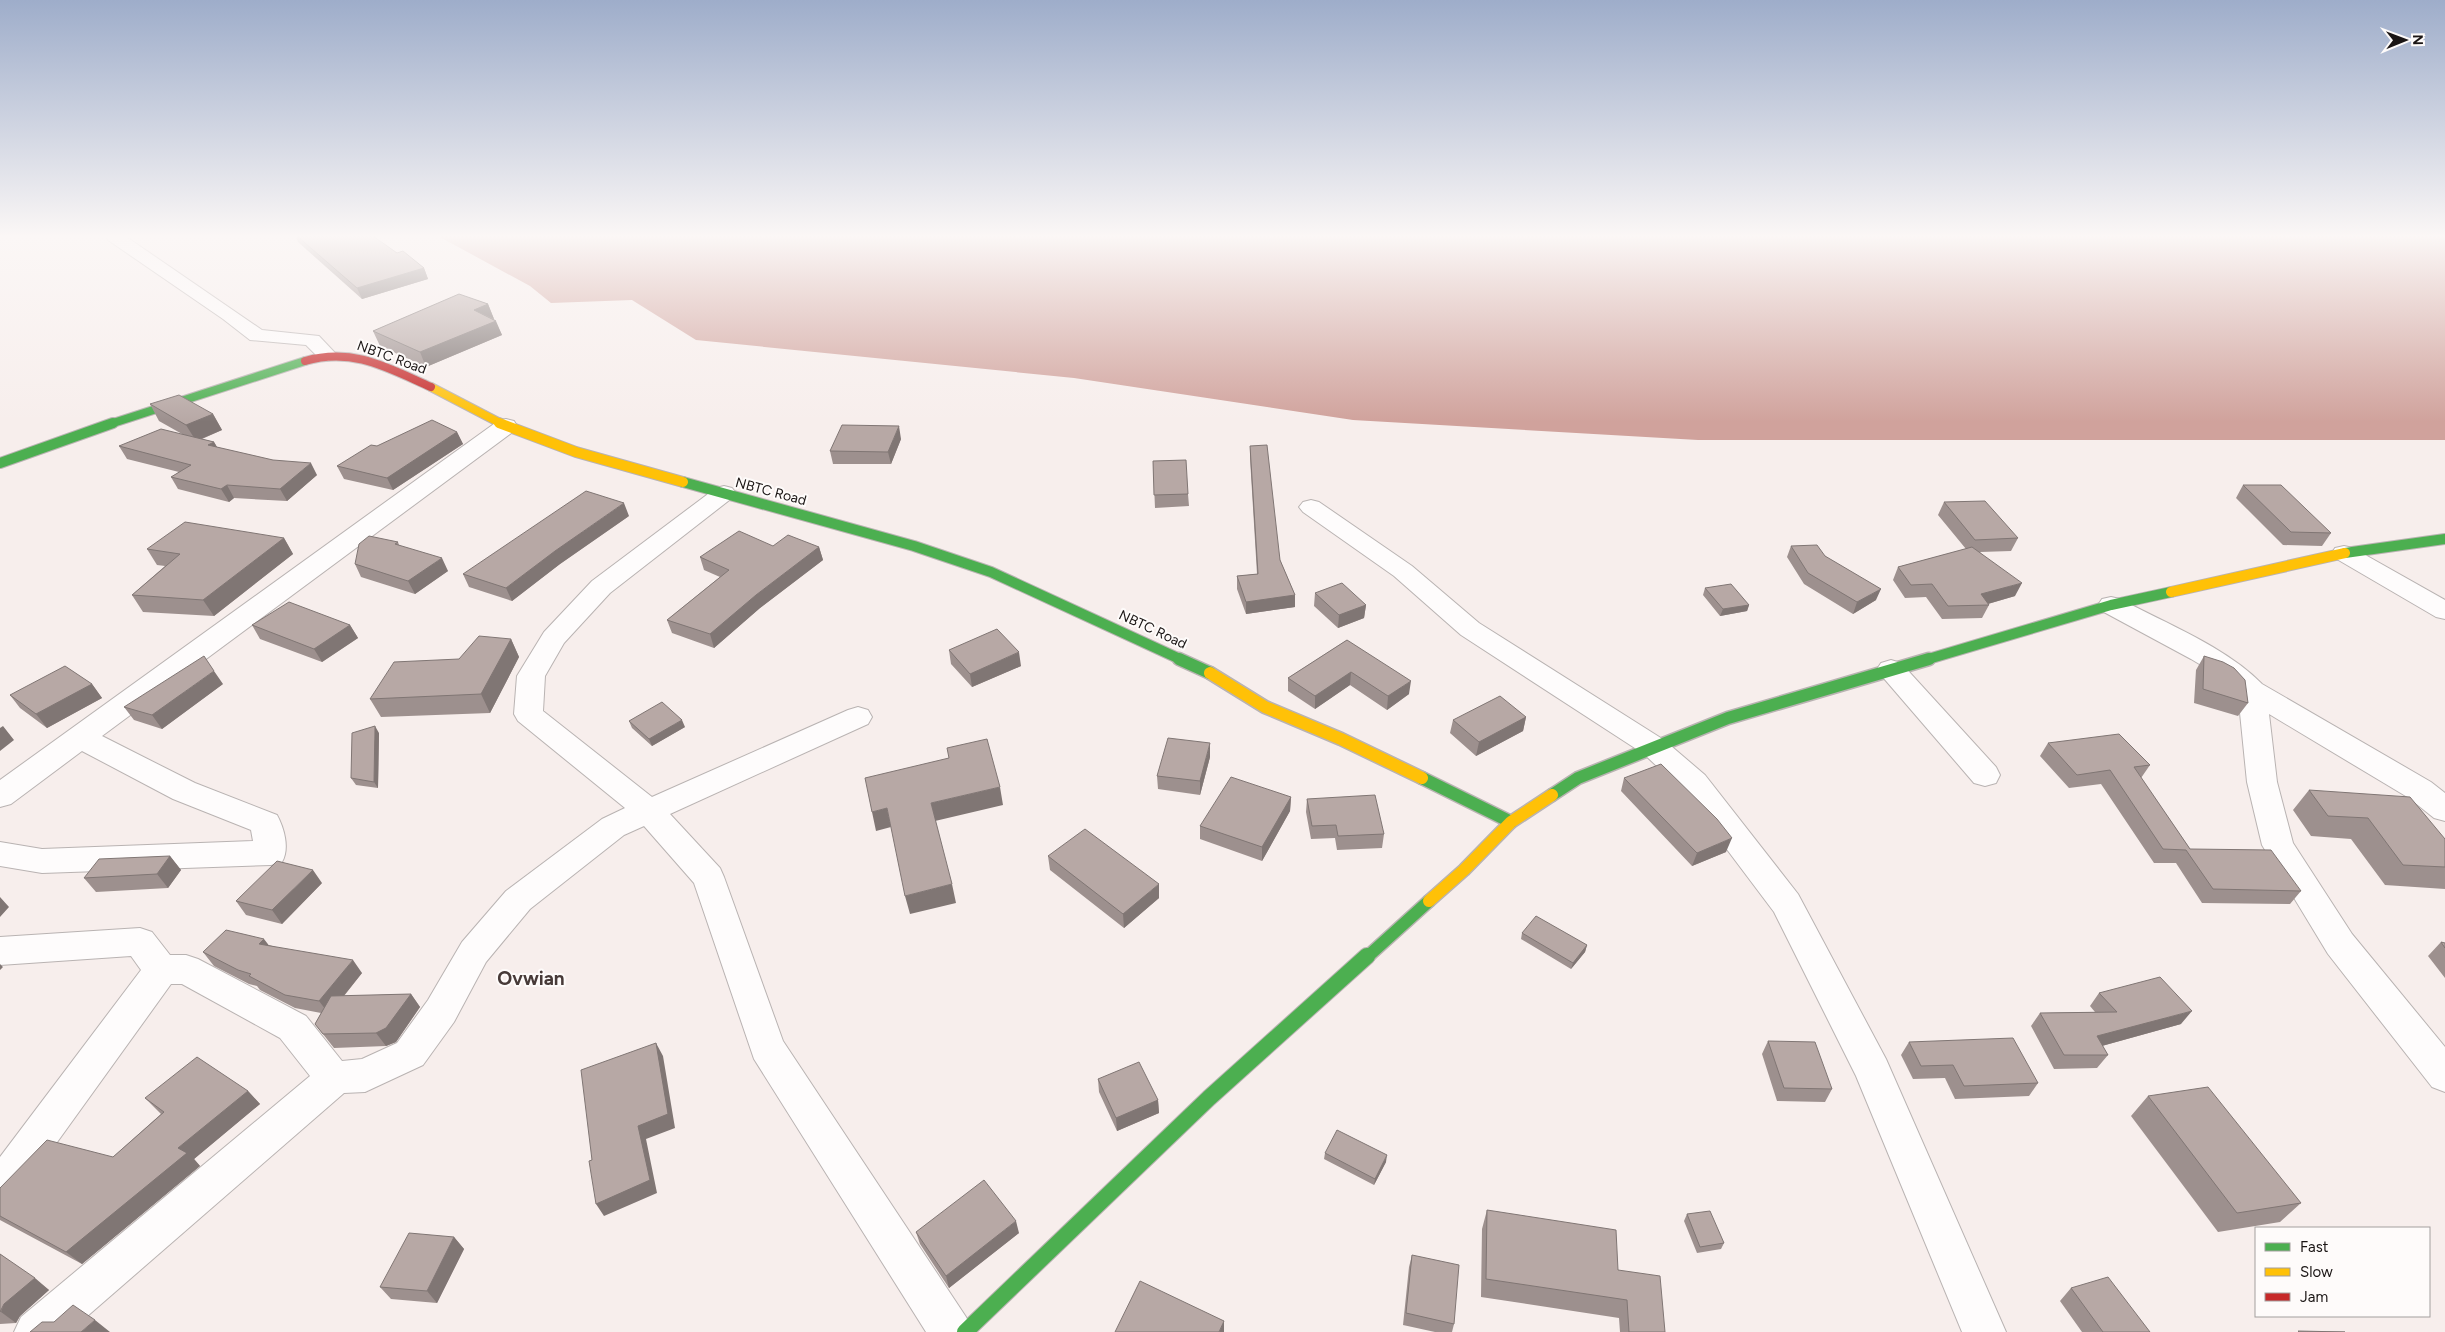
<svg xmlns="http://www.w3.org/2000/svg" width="2445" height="1332" font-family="Figtree,sans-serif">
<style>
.water{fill:#d0a29c}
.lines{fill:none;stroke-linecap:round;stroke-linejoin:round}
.street-casing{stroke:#b9b3b2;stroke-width:2}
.fast-far3-casing{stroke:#b9b3b2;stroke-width:10}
.fast-far2-casing{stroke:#b9b3b2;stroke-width:12}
.fast-far1-casing{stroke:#b9b3b2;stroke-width:15}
.fast-casing{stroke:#b9b3b2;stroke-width:18}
.slow-far2-casing{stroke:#b9b3b2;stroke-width:10}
.slow-far1-casing{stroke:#b9b3b2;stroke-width:12}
.slow-casing{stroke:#b9b3b2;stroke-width:15}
.jam-casing{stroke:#b9b3b2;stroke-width:10}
.street{fill:#fefcfc;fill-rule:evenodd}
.fast-far3{stroke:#4caf50;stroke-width:8}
.fast-far2{stroke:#4caf50;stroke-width:10}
.fast-far1{stroke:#4caf50;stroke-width:12}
.fast{stroke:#4caf50;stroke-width:16}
.slow-far2{stroke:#ffc107;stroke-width:8}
.slow-far1{stroke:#ffc107;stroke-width:10}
.slow{stroke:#ffc107;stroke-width:12}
.jam{stroke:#c62828;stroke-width:8}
.wall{fill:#9d908e}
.shaded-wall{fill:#807674}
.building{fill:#b7a8a5;stroke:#807674}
.labels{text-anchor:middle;stroke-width:4;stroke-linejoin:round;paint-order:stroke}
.street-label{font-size:14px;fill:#1a1514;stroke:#fefbfa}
.near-quarter-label{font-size:19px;font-weight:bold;fill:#473a38;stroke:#fefbfa}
</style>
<rect width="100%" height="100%" fill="#f7eeec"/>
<path class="water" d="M438 236H2445V440H1698L1353 420 1074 378 696 340 632 300 551 303 530 286Z"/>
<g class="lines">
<g class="street-casing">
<path id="street" d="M106 236H125L262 330 319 336 337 355 334 359 327 361 320 359 306 345 250 340 223 319 108 240Z
M506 419 514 421 517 426 514 431 102 736 195 783 277 815C284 828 290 848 282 862L271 865 42 873 0 866V842L42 849 253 841 251 830 173 799 82 751 11 804 0 807V780L498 421Z
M724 486 732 488 736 493 732 498 610 593 564 643 545 676 543 711 652 797 848 710 858 707 868 710 872 717 868 724 670 814 720 868 724 877 783 1041 966 1317 973 1332H926L754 1059 694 883 644 826 624 835 530 909 486 962 454 1022 423 1065 365 1092 344 1093 69 1332H14L21 1317 310 1076 280 1038 182 984H171L14 1202 0 1208V1157L141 970 131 956 0 965V937L140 928 152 932 170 955H186L198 959 306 1016 342 1061 362 1059 397 1043 428 1000 462 942 506 891 602 819 625 808 518 721 514 714 517 676 544 632 592 581 716 488Z
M1311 500 1319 502 1412 566 1479 623 1664 740 1705 775 1798 894 1886 1059 2006 1332H1962L1856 1076 1774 912 1683 791 1644 754 1461 635 1394 576 1303 512 1299 507 1303 502Z
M2344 546 2353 548 2445 600V619L2436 617 2335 558 2332 553 2335 548Z
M2111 597 2120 599C2167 624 2226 647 2262 684L2431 782 2445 793V821L2434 818 2409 798 2269 714 2277 782 2293 843 2352 934 2445 1047V1092L2432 1087 2328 954 2262 845 2247 782 2238 693 2226 680 2191 659 2102 611 2098 605 2102 599Z
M1891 660 1901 663 1996 767 2000 775 1996 783 1985 786 1974 783 1881 675 1877 669 1881 663Z"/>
</g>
<g class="fast-far3-casing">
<path id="fast-far3" d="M110 424 305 361"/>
</g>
<g class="fast-far2-casing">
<path id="fast-far2" d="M0 463 113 423
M683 482 914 546 991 572 1182 660
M2345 553 2445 539
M1925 660 2111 605 2171 592"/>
</g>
<g class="fast-far1-casing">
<path id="fast-far1" d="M1179 659 1210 673
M1422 778 1511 822
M1552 795 1578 778 1728 718 1929 659
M1366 958 1429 901"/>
</g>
<g class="fast-casing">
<path id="fast" d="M965 1332 1209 1098 1367 956"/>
</g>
<g class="slow-far2-casing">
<path id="slow-far2" d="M431 387 502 424"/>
</g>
<g class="slow-far1-casing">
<path id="slow-far1" d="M499 423 576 452 683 482
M2171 592 2345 553"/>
</g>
<g class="slow-casing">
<path id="slow" d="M1210 673 1265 707 1341 739 1422 778
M1429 901 1464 870 1511 822 1552 795"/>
</g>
<g class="jam-casing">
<path id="jam" d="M305 361C353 347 388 368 431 387"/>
</g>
<use href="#street" class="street"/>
<use href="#fast-far3" class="fast-far3"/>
<use href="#fast-far2" class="fast-far2"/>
<use href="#fast-far1" class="fast-far1"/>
<use href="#fast" class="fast"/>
<use href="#slow-far2" class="slow-far2"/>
<use href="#slow-far1" class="slow-far1"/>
<use href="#slow" class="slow"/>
<use href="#jam" class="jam"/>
</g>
<path class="wall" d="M295 236H373L397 253 424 268 428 279 362 299 298 242Z
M488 304 494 319 502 335 426 367 380 346 373 331Z
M150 404 213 414 222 430 202 439 214 442 217 447 317 475 287 501 234 498 229 502 178 489 171 477 179 472 127 459 119 446 182 434 159 421Z
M457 432 463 444 393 490 344 479 337 466 377 446Z
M901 439 891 464H833L830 451Z
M1250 446 1280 560 1295 595V607L1246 614 1237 589V576L1257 574 1250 458Z
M1153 461 1188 494 1189 506 1155 508Z
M2243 485 2331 533 2322 546 2283 545 2236 498Z
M1944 502 2018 538 2011 551 1980 552 2015 596 1988 604 1989 605 1982 618 1942 619 1926 597 1905 598 1893 580 1898 567 1966 549 1938 515Z
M629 516 560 564 512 601 469 587 463 574Z
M284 538 293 554 214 616 143 612 132 595 165 566 157 565 147 549Z
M398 542 399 545 448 571 415 594 361 577 355 564Z
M773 546 819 547 823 560 760 608 714 648 672 633 667 620 720 577 704 570 700 557Z
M1791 546 1825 556 1876 600 1853 614 1804 584 1787 557Z
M1705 588 1749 605 1747 611 1720 616 1703 595Z
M1315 593 1366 605 1364 618 1338 628 1314 606Z
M252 625H350L358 638 322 662 260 639Z
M511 639 519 657 490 713 381 717 370 699 459 659Z
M1347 640 1409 694 1387 710 1350 685 1315 709 1288 691V678Z
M949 650 1021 666 972 687 951 664Z
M2204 656 2248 703 2238 716 2194 703 2196 670Z
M92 684 102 698 47 728 20 708 10 695Z
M223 684 162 729 134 720 124 707Z
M1526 717 1523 731 1476 756 1450 733 1453 720Z
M629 721 685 727 652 746 632 728Z
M379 733 378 788 356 785 351 778Z
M2048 743 2150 765 2141 778 2190 849 2301 891 2290 904 2202 903 2176 863H2154L2101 784 2069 788 2040 756Z
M1210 757 1200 795 1158 789 1157 776Z
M1624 778 1726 852 1692 866 1621 791Z
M2309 790 2445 839V889L2385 885 2351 839 2311 836 2293 810Z
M1291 797 1290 811 1262 861 1200 839V826Z
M1307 799 1384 834 1382 848 1337 850 1335 838 1311 839 1306 812Z
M170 856 181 870 168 888 96 892 84 878Z
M1048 856 1159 898 1124 928 1050 870Z
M322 883 282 924 246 915 236 901Z
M1522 933 1587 945 1585 952 1571 969 1521 939Z
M2441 942 2445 943V978L2428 956Z
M269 945 362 973 344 996 411 994 420 1007 396 1042 386 1046 334 1048 315 1024 321 1013 295 1008 260 990 257 986 249 984 214 966 203 952Z
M2099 993 2181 1024 2102 1046 2108 1055 2097 1068 2054 1069 2031 1026 2040 1013 2095 1012 2090 1006Z
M1768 1041 1832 1089 1825 1102 1777 1101 1762 1054Z
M1909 1042 2038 1083 2029 1096 1955 1099 1945 1078 1913 1079 1901 1055Z
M1098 1079 1158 1100 1159 1113 1117 1131 1099 1092Z
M248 1091 260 1104 194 1159 200 1166 82 1264 0 1220V1188L113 1157 161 1114 145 1098Z
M2148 1096 2301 1203 2280 1222 2218 1232 2131 1116Z
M1325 1153 1386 1162 1374 1185 1324 1159Z
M1487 1210 1618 1270 1665 1332H1620L1619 1318 1481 1297 1482 1229Z
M1687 1214 1724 1243 1721 1249 1697 1253 1684 1221Z
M916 1232 1019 1233 949 1288 920 1244Z
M454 1237 464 1249 437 1303 391 1299 380 1287Z
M0 1254 49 1290 20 1316 16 1323 0 1324Z
M1412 1255 1454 1324 1452 1332H1435L1403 1325 1409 1267Z
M2071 1288 2150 1332H2082L2060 1301Z"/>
<path class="shaded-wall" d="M424 268 428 279 362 299 357 288Z
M488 304 494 319 474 310Z
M496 321 502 335 426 367 420 352Z
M213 414 222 430 196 441 186 425Z
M899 426 901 439 891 464 888 452Z
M457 432 463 444 393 490 387 478Z
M214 442 221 454 208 445Z
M311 463 317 475 287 501 280 489Z
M227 485 234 498 229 502 221 489Z
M624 503 629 516 560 564 512 601 506 588 555 551Z
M284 538 293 554 214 616 203 600Z
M819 547 823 560 760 608 714 648 710 634 756 595Z
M442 558 448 571 415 594 408 581Z
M2022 583 2015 596 1984 605 1981 594Z
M1881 589 1876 600 1853 614 1857 602Z
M1295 595V607L1246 614V602Z
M1366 605 1364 618 1338 628 1339 615Z
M1749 605 1747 611 1720 616 1723 609Z
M350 625 358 638 322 662 314 649Z
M511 639 519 657 490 713 481 694Z
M1019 652 1021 666 972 687 970 674Z
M214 671 223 684 162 729 152 715Z
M1351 672 1350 685 1315 709V696Z
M1411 681 1409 694 1387 710 1388 696Z
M92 684 102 698 47 728 36 714Z
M1526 717 1523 731 1476 756 1479 742Z
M682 720 685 727 652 746 649 739Z
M3 726 14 740 0 751V728Z
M375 726 379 733 378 788 374 782Z
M1210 743V757L1200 795V781Z
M1000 787 1003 805 935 821 931 803Z
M1291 797 1290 811 1262 861V847Z
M887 808 891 827 876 831 872 812Z
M1732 838 1726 852 1692 866 1697 853Z
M170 856 181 870 168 888 157 874Z
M313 870 322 883 282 924 272 910Z
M952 884 956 903 910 914 905 896Z
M1159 884V898L1124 928 1123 914Z
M0 897 9 907 0 917Z
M264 939 274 952 259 944Z
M1587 945 1585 952 1571 969 1573 963Z
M353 960 362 973 329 1014 319 1001Z
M0 964 3 967 0 970Z
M411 994 420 1007 396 1042 386 1046 376 1033Z
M2192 1011 2181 1024 2087 1050 2097 1036Z
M656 1043 663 1056 675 1128 646 1139 657 1193 604 1216 596 1204 638 1126Z
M248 1091 260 1104 194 1159 200 1166 82 1264 66 1252 178 1148Z
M1158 1100 1159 1113 1117 1131 1116 1118Z
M1387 1155 1386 1162 1374 1185 1375 1179Z
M1016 1221 1019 1233 949 1288 946 1276Z
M454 1237 464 1249 437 1303 427 1291Z
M35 1278 49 1290 20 1316 16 1323 1 1312 4 1304Z
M95 1320 110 1332H81Z
M1224 1321V1332H1219Z"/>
<path class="building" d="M297 236H373L397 253 403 251 424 268 357 288Z
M459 294 488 304 474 310 496 321 420 352 373 331Z
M179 395 213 414 186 425 150 404Z
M432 420 457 432 387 478 337 466 371 445 377 446Z
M842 425 899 426 888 452 830 451Z
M161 429 214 442 208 445 273 460 311 463 280 489 227 485 221 489 171 477 191 465 119 446Z
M1267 445 1280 560 1295 595 1246 602 1237 576 1258 574 1250 446Z
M1186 460 1188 494 1154 495 1153 461Z
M2243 485H2281L2331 533 2291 532Z
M586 491 624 503 555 551 506 588 463 574Z
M1985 501 2018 538 1975 540 1944 502Z
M185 522 284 538 203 600 132 595 180 554 147 549Z
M739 531 773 546 788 535 819 547 756 595 710 634 667 620 729 570 700 557Z
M369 536 398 542 395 544 442 558 408 581 355 564 359 544Z
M1817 545 1825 556 1881 589 1857 602 1808 573 1791 546Z
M1972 547 2022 583 1981 594 1989 605 1948 606 1932 584 1911 585 1898 567Z
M1342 583 1366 605 1339 615 1315 593Z
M1731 584 1749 605 1723 609 1705 588Z
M289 602 350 625 314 649 252 625Z
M997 629 1019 652 970 674 949 650Z
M479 636 511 639 481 694 370 699 394 662 459 659Z
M1347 640 1411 681 1388 696 1351 672 1315 696 1288 678Z
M204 656 214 671 152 715 124 707Z
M2204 656 2223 662 2234 668 2245 680 2248 703 2203 689Z
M65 666 92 684 36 714 10 695Z
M1500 696 1526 717 1479 742 1453 720Z
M662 702 682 720 649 739 629 721Z
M375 726 374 782 351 778 352 733Z
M2119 734 2150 765 2134 767 2190 849 2271 850 2301 891 2213 889 2186 850 2163 849 2110 770 2077 775 2048 743Z
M1168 738 1210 743 1200 781 1157 776Z
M987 739 1000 787 931 803 952 884 905 896 887 808 872 812 865 778 949 758 947 748Z
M1661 764 1717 819 1732 838 1697 853 1624 778Z
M1231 777 1291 797 1262 847 1200 826Z
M2309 790 2410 797 2445 839V867L2403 865 2368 818 2328 816Z
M1375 795 1384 834 1338 836 1336 825 1312 826 1307 799Z
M1085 829 1159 884 1123 914 1048 856Z
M170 856 157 874 84 878 99 859Z
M277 861 313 870 272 910 236 901Z
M1536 916 1587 945 1573 963 1522 933Z
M226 930 264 939 259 944 353 960 319 1001 285 995 249 976 251 974 238 970 203 952Z
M2441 942 2445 943V948Z
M2160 977 2192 1011 2097 1036 2108 1055H2064L2040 1013 2117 1012 2099 993Z
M411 994 386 1028 376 1033 323 1034 315 1024 331 996Z
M2013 1038 2038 1083 1964 1086 1953 1065 1921 1066 1909 1042Z
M1768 1041 1815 1042 1832 1089 1784 1088Z
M656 1043 668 1114 638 1126 650 1180 596 1204 589 1161 592 1160 581 1070Z
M197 1057 248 1091 178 1148 187 1153 66 1252 0 1216V1188L47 1140 113 1157 164 1112 145 1098Z
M1139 1062 1158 1100 1116 1118 1098 1079Z
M2208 1087 2301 1203 2237 1213 2148 1096Z
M1337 1130 1387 1155 1375 1179 1325 1153Z
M984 1180 1016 1221 946 1276 916 1232Z
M1487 1210 1616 1230 1618 1270 1660 1276 1665 1332H1629L1627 1300 1486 1279Z
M1710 1211 1724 1243 1700 1247 1687 1214Z
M409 1233 454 1237 427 1291 380 1287Z
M0 1254 35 1278 4 1304 0 1312Z
M1412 1255 1459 1265 1454 1324 1406 1313Z
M2108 1277 2150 1332H2103L2071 1288Z
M1140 1281 1224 1321 1219 1332H1115Z
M73 1305 95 1320 81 1332H30L42 1322H54Z
M2298 1331 2345 1332H2299Z"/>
<linearGradient id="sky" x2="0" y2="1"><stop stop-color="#9eadca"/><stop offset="0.56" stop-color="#fbf7f6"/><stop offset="1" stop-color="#fbf7f6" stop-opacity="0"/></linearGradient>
<rect width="2445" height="422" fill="url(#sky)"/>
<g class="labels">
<g class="street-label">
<text transform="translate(392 357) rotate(20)" y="5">NBTC Road</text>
<text transform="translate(771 491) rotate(15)" y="5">NBTC Road</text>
<text transform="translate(1153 629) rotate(25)" y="5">NBTC Road</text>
</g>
<g class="near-quarter-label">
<text x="531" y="985">Ovwian</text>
</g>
</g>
<rect x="2255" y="1227" width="175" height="90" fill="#fefbfa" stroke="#a39f9e"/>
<rect x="2265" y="1243" width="25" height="8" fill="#4caf50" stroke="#a39f9e"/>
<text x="2300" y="1252" font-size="15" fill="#1a1514">Fast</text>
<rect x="2265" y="1268" width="25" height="8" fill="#ffc107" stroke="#a39f9e"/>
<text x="2300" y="1277" font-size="15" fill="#1a1514">Slow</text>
<rect x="2265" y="1293" width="25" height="8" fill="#c62828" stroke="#a39f9e"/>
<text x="2300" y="1302" font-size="15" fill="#1a1514">Jam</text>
<g transform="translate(2405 40) rotate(89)" stroke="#fefbfa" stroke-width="4" paint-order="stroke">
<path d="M0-4L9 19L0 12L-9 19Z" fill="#1a1514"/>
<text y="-8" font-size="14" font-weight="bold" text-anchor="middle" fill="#1a1514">N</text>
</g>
</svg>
